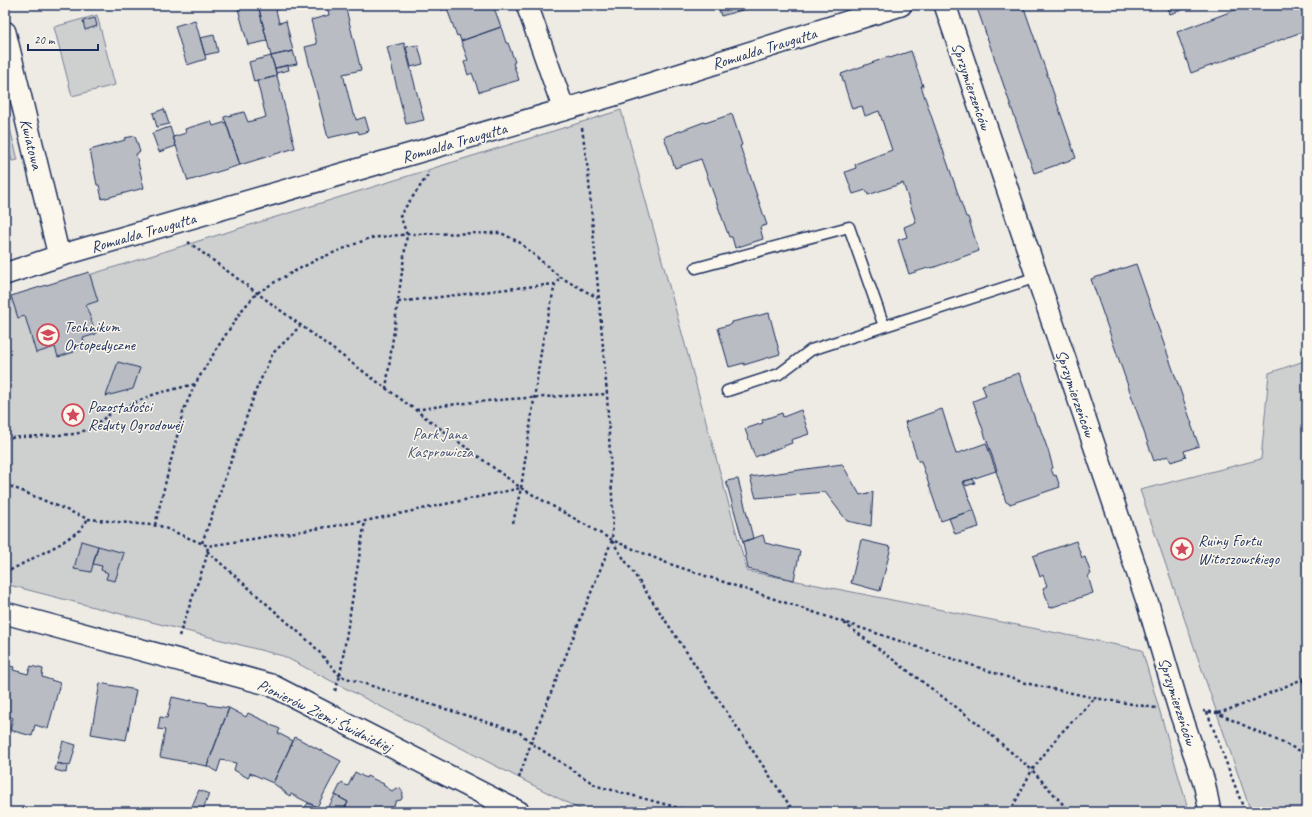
<svg xmlns="http://www.w3.org/2000/svg" width="1312" height="817" font-family="Caveat,sans-serif">
<style>
.green{fill:#cecfcf;stroke:#747f96}
.building{fill:#b9bcc3;stroke:#1b2f5e}
.lines{fill:none;stroke-linecap:round;stroke-linejoin:round}
.lane-casing{stroke:#1b2f5e;stroke-width:13}
.street-casing{stroke:#1b2f5e;stroke-width:24}
.path{stroke:#1b2f5e;stroke-width:2.5;stroke-dasharray:3 3;stroke-linecap:butt}
.lane{stroke:#fbf7ec;stroke-width:10}
.street{stroke:#fbf7ec;stroke-width:21}
.labels{text-anchor:middle;stroke-width:3;stroke-linejoin:round;paint-order:stroke}
.street-label{font-size:16px;fill:#1b2f5e;stroke:#fbf7ec}
.poi-label{font-size:16px;fill:#1b2f5e;stroke:#fbf7ec;text-anchor:start}
.park-label{font-size:16px;fill:#48577a;stroke:#fbf7ec}
</style>
<rect width="100%" height="100%" fill="#eeebe4"/>
<filter id="ink" filterUnits="userSpaceOnUse"><feTurbulence type="fractalNoise" baseFrequency=".025" numOctaves="2"/><feDisplacementMap in="SourceGraphic" scale="8" xChannelSelector="R" yChannelSelector="G"/><feConvolveMatrix kernelMatrix="1 2 1 2 8 2 1 2 1" color-interpolation-filters="sRGB"/></filter>
<g filter="url(#ink)">
<path class="green" d="M97 15 115 85 72 96 54 27Z
M5 109 18 160 12 161 5 135Z
M621 110 747 571 1142 650 1189 812H585L283 656 5 584V301Z
M1307 360V812H1251L1140 490 1261 459 1269 373Z"/>
<path class="building" d="M237 5H258L267 41 248 45Z
M258 5H298L276 10 279 23 286 21 293 51 271 56Z
M327 5H345L361 70 343 74 353 114H355L356 120 365 117 369 131 359 134 358 131 328 138 305 47 317 44 311 20 329 15Z
M440 5H493L501 27 461 41 459 35 457 36 447 9 441 10Z
M718 5H760L721 16Z
M976 5H1023L1076 158 1034 173Z
M1167 5H1196L1170 14Z
M1248 5H1307V30L1191 73 1177 32Z
M95 18 97 26 85 30 83 21Z
M195 20 206 59 187 65 175 26Z
M501 27 506 43H508L515 62 513 63 519 80 479 92 472 73 468 75 464 62 468 60 461 41Z
M214 35 218 52 205 55 200 38Z
M404 43 424 120 406 124 387 47Z
M418 45 423 64 411 67 406 47Z
M293 51 297 64 275 68 271 56Z
M911 51 923 86H921L966 217H968L979 251 932 268 931 267 909 274 898 240 907 237 904 227 916 222 903 183 868 195 866 190 853 194 845 172 856 168 855 164 892 150 879 111 865 116 862 106 852 109 841 74 888 57 890 58Z
M271 56 277 76 254 82 249 62Z
M288 65 289 70 276 73 275 68Z
M277 76 295 148 240 165 224 117 244 112 248 122 266 117 257 81Z
M164 109 169 124 157 127 153 113Z
M732 114 742 145 740 146 767 225 760 227 763 239 735 248 732 237H729L701 159 675 168 664 137 704 122 705 123Z
M211 121 213 126 226 122 240 165 188 181 173 137 186 133 185 129Z
M170 127 176 146 159 152 152 133Z
M135 136 140 152 136 154 144 188 102 199 99 185H97L90 150 125 140 124 138Z
M1136 264 1192 424H1191L1199 446 1184 451 1186 457 1171 462 1168 456 1154 461 1091 279Z
M89 272 98 301 86 305 96 334 83 338 85 345 73 349 74 352 58 357 55 347 36 353 25 316 18 318 11 296Z
M769 313 780 354 744 365V363L729 367 718 328 732 324V322Z
M118 362 140 368 133 389 106 396Z
M1019 373 1037 425H1039L1049 453 1053 468 1051 469 1054 476 1056 475 1060 487 1010 504 1006 502 996 471 997 470 973 401 986 396 982 385Z
M942 409 956 454 986 443 996 471 963 482 974 510 941 521 921 461H918L905 422Z
M801 410 809 434 791 440 792 443 755 457 745 429 763 423 762 420 782 413 783 417Z
M842 464 860 495 873 492 871 526 847 521 825 492 756 498 750 477Z
M738 479 753 538 743 542 726 481Z
M973 479 975 483 966 486 964 481Z
M974 510 979 527 955 534 949 518Z
M763 535 765 543 800 551 794 580 748 569 743 542Z
M861 540 891 547 880 591 851 583Z
M81 541 98 546 91 572 74 569Z
M1076 541 1082 558 1085 557 1091 574 1088 576 1093 593 1050 608 1043 588 1047 586 1043 575 1040 577 1033 556Z
M98 546 124 553 115 581 106 579 108 573 101 570 102 566 93 564Z
M5 665 14 667 13 670 28 674 31 666 43 669 42 677 60 683 48 729 35 725 32 736 10 730 13 718 5 715Z
M100 683 136 690 126 740 91 734Z
M172 697 190 701V700L207 703 208 705 229 708 207 766 160 757 165 730 158 729 160 717 167 718Z
M229 708 246 717 248 713 269 723V724L280 729 278 733 293 741 273 783 250 773 248 778 234 770 236 763 221 760 217 772 207 766Z
M295 737 341 761 317 807 291 794 290 796 285 793V792L273 783Z
M63 741 76 745 70 766 57 763Z
M57 763 67 766 66 773 55 770Z
M355 772 366 778 367 776 384 784 383 785 392 791 396 788 401 789 403 793 402 798 401 800 396 801 391 812H348L349 810 345 808 348 802 335 795 341 783 348 786Z
M199 790 209 794 202 812H193L190 811Z
M335 795 348 802 345 808 349 810 348 812H326Z
M308 803 317 807 314 812H302Z"/>
<g class="lines">
<g class="lane-casing">
<path id="lane" d="M696 268 849 227 884 326
M727 391 779 374 811 350 1037 277"/>
</g>
<g class="street-casing">
<path id="street" d="M527 5 564 110
M945 5 1148 604 1179 709 1204 782 1210 812
M5 32 59 256
M5 274 59 256 618 94 901 5
M5 613 271 685 519 812"/>
</g>
<path class="path" d="M188 242 521 488 612 540 667 563 1025 683 1095 698 1156 708
M398 302 516 288 555 284
M386 389 407 235 400 215 428 175V172
M416 410C478 399 545 397 607 394
M5 438 76 434 91 428 114 411 155 394 195 384
M5 484 88 519 160 526 208 546 365 521 521 488
M513 523 521 488 542 345 555 284 560 277
M155 525 183 412 195 384 219 345 242 310 257 293 280 279 318 259 370 238 410 234 501 233 519 242 560 277 598 298
M612 541 794 812
M202 543 256 390 273 353 293 334 300 325
M207 551 313 645 340 676
M5 573 60 544 80 530 88 519
M844 623 976 722 1032 770 1070 812
M179 636 206 559 208 546
M340 675 365 521
M1302 680 1307 685
M335 691 340 676 519 732 531 743 597 786 694 812
M1203 711 1217 713 1307 754
M1207 712 1245 812
M1218 713 1242 705 1307 677
M519 778 531 743 612 540 613 516 607 394 588 171 582 128
M1010 812 1032 770 1059 735 1095 698"/>
<use href="#lane" class="lane"/>
<use href="#street" class="street"/>
</g>
</g>
<defs>
<g id="school-ring" transform="scale(1.15)"><circle r="9.5" fill="#fbf7ec" stroke="#d1495b" stroke-width="1.5"/><path d="M0-5L7-2L0 1L-7-2ZM-4 1L0 2.5L4 1V4Q0 6-4 4Z" fill="#d1495b"/></g>
<g id="sight-ring" transform="scale(1.15)"><circle r="9.5" fill="#fbf7ec" stroke="#d1495b" stroke-width="1.5"/><path d="M0-6L1.8-2.2L6-1.7L2.9 1.2L3.7 5.4L0 3.3L-3.7 5.4L-2.9 1.2L-6-1.7L-1.8-2.2Z" fill="#d1495b"/></g>
</defs>
<g fill-rule="evenodd">
<use href="#school-ring" x="48" y="335"/>
<use href="#sight-ring" x="73" y="415"/>
<use href="#sight-ring" x="1182" y="549"/>
</g>
<g class="labels">
<g class="street-label">
<text transform="translate(764 48) rotate(-17)" y="6">Romualda Traugutta</text>
<text transform="translate(972 86) rotate(71)" y="6">Sprzymierzeńców</text>
<text transform="translate(454 142) rotate(-16)" y="6">Romualda Traugutta</text>
<text transform="translate(32 144) rotate(76)" y="6">Kwiatowa</text>
<text transform="translate(143 232) rotate(-16)" y="6">Romualda Traugutta</text>
<text transform="translate(1076 393) rotate(71)" y="6">Sprzymierzeńców</text>
<text transform="translate(1178 701) rotate(72)" y="6">Sprzymierzeńców</text>
<text transform="translate(325 715) rotate(26)" y="6">Pionierów Ziemi Świdnickiej</text>
</g>
<g class="poi-label">
<text x="64" y="332">Technikum<tspan x="64" dy="18">Ortopedyczne</tspan></text>
<text x="88" y="412">Pozostałości<tspan x="88" dy="18">Reduty Ogrodowej</tspan></text>
<text x="1198" y="546">Ruiny Fortu<tspan x="1198" dy="18">Witoszowskiego</tspan></text>
</g>
<g class="park-label">
<text x="440" y="439">Park Jana<tspan x="440" dy="18">Kasprowicza</tspan></text>
</g>
</g>
<rect width="1312" height="817" fill="none" stroke="#fbf7ec" stroke-width="20"/>
<rect x="10" y="10" width="1292" height="797" fill="none" stroke="#1b2f5e" stroke-width="1.5" filter="url(#ink)"/>
<path d="M28 44v6h70v-6" fill="none" stroke="#1b2f5e" stroke-width="2"/>
<text x="34" y="44" font-size="12" fill="#1b2f5e" stroke="#fbf7ec" stroke-width="3" paint-order="stroke">20 m</text>
</svg>
